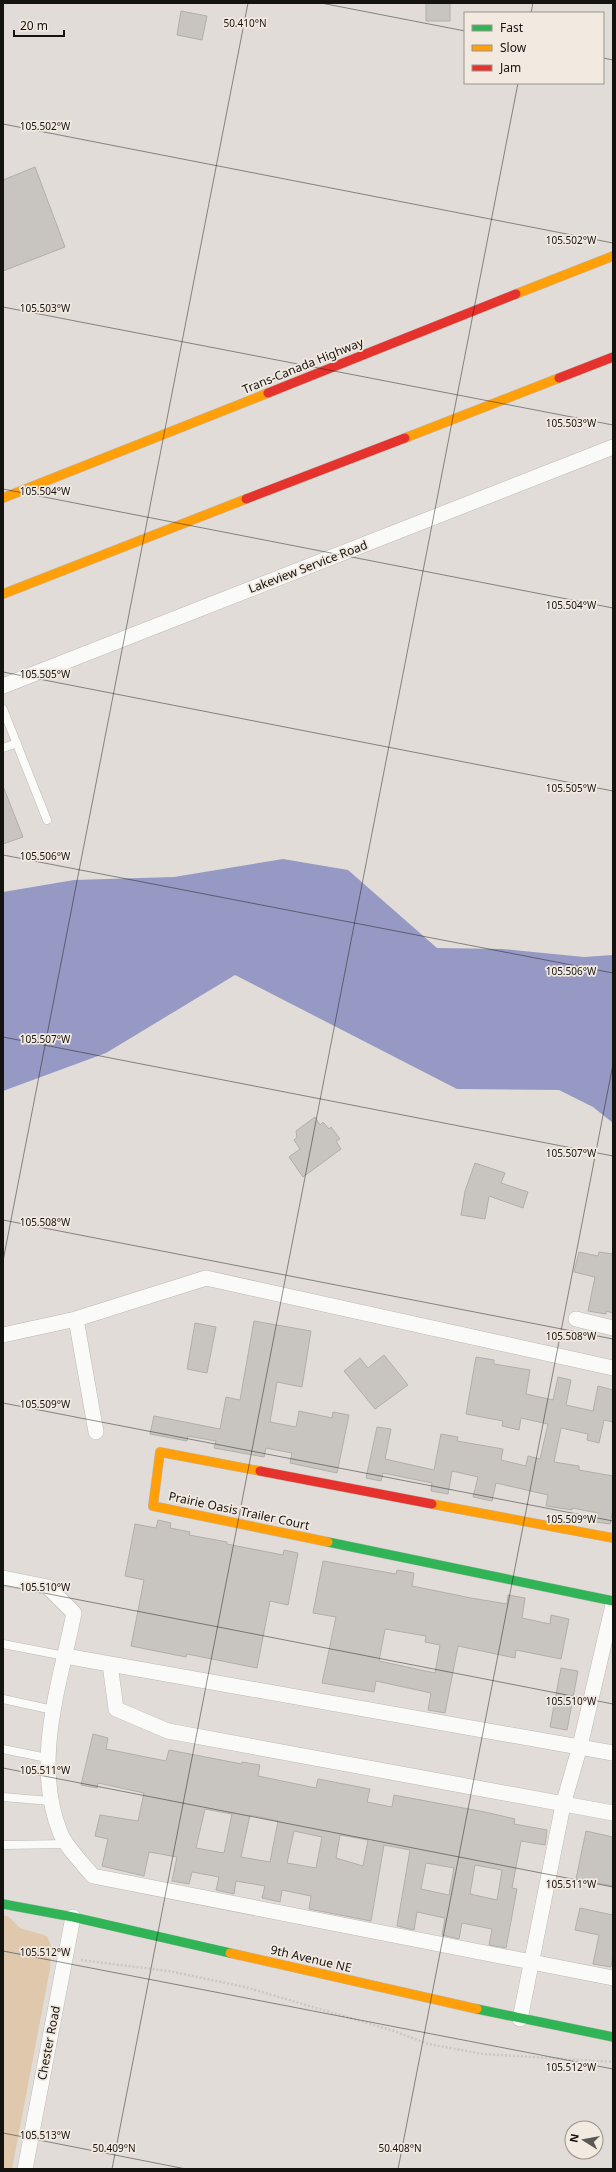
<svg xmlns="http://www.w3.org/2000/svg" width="616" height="2172" font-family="'Noto Sans',sans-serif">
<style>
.green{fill:#dfc8ac}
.water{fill:#9699c3}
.building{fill:#c8c5c1;stroke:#b2aeaa;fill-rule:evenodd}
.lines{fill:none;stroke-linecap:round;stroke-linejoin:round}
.lane-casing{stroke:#bdbab6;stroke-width:9}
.street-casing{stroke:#bdbab6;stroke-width:16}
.fast-casing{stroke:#bdbab6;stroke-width:10}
.slow-casing{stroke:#bdbab6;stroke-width:10}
.jam-casing{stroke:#bdbab6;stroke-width:10}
.path{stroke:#c9c8c7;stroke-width:2.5;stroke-dasharray:2 2;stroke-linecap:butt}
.lane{stroke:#fafaf9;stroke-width:8}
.street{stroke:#fafaf9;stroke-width:15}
.fast{stroke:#30b455;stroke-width:9}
.slow{stroke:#ff9f0a;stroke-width:9}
.jam{stroke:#e5322d;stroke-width:9}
.ticks{fill:none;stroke:#15130f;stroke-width:1;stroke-opacity:0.45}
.labels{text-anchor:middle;stroke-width:3.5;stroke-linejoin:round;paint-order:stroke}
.street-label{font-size:12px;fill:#15130f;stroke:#f2eae1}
.ticks-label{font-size:10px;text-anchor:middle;fill:#15130f;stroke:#f2eae1;stroke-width:3.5;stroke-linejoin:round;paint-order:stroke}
</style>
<rect width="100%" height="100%" fill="#e1dcd7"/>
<path class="green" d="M3 1915 9 1917 20 1928 47 1936 51 1946 50 1969 12 2169H3Z"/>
<path class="water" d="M283 859 348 870 437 948 502 949 584 957 613 955V1123L593 1107 559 1090 457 1089 235 975 106 1053 3 1091V892L74 880 174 877Z"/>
<path class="building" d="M426 3H450V21H426Z
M181 11 207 16 202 40 177 35Z
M35 167 65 247 3 271V180Z
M3 786 23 837 3 844Z
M315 1117 320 1125 323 1122 329 1129 331 1127 340 1139 336 1141 341 1149 303 1177 289 1157 300 1149 294 1140 297 1137 296 1131Z
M475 1163 505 1173 501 1183 528 1192 523 1208 489 1196 485 1219 461 1215 465 1191Z
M579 1252 598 1256 599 1252 613 1254V1313L606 1311V1314L588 1311 595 1277 574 1272Z
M254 1321 311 1331 302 1387 277 1382 270 1422 296 1427 299 1411 332 1418 333 1412 349 1415 337 1473 290 1463 292 1453 266 1448 264 1457 214 1448 216 1441 188 1436 187 1441 150 1434 154 1416 220 1429 226 1397 240 1400Z
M195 1323 216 1327 207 1373 187 1369Z
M384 1355 408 1385 375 1409 344 1371 360 1358 368 1368Z
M476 1357 494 1360V1364L530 1370 526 1394 553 1400 558 1377 571 1380 566 1405 593 1411 598 1386 613 1390V1422L604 1420 599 1443 587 1440 588 1434 561 1428 554 1462 579 1466V1470L613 1476V1509L610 1524 596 1522 598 1513 572 1508V1510L546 1506 548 1495 496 1483 492 1501 473 1497 478 1477 452 1471 448 1494 431 1491 432 1483 383 1473 381 1481 366 1478 377 1427 391 1429 385 1459 434 1470 441 1434 458 1437 457 1441 503 1449 501 1460 526 1466 528 1456 540 1459 548 1424 521 1418 519 1430 502 1426 503 1421 466 1414Z
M158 1520 171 1523 170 1528 190 1532 189 1535 227 1542V1544L283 1555 284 1550 298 1553 288 1605 270 1601 257 1668 187 1654 186 1657 131 1646 144 1580 125 1576 135 1524 156 1528Z
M323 1561 396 1574 397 1570 414 1573 412 1586 471 1598 507 1604 508 1595 525 1598 522 1618 550 1624 551 1615 569 1619 561 1659 516 1650 515 1658 458 1646 445 1713 428 1710 431 1693 376 1681 374 1692 322 1683 336 1617 313 1613ZM385 1629 426 1636 425 1642 440 1645 435 1673 379 1661Z
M561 1668 578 1671 567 1730 550 1727Z
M93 1734 108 1738 106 1749 166 1761 169 1750 242 1764V1762L260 1765 258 1776 316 1788 318 1779 370 1789 367 1802 392 1807 394 1795 485 1812 515 1819 514 1824 547 1830 545 1845 521 1841 512 1888 517 1889 506 1948 489 1945 492 1929 462 1923 459 1939 442 1935 445 1918 417 1912 414 1930 397 1926 410 1850 384 1845 371 1921 309 1909 311 1896 282 1890 280 1902 262 1898 265 1886 236 1881 234 1894 216 1890 219 1877 192 1872 189 1884 172 1881 177 1857 149 1852 144 1876 102 1866 108 1839 95 1836 100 1815 138 1821 144 1793 98 1783 97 1788 81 1785ZM205 1809 232 1814 224 1853 196 1848ZM250 1815 278 1821 270 1862 241 1857ZM294 1831 322 1837 316 1868 287 1863ZM340 1835 368 1840 363 1866 336 1858ZM426 1863 454 1868 449 1895 421 1889ZM475 1865 502 1870 497 1900 470 1894Z
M586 1831 613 1837V1886L576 1879Z
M580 1908 613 1915V1954L611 1967 593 1964 599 1935 575 1930Z"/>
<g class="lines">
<g class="lane-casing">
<path id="lane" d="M3 709 47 820
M3 748 17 743
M3 1644 65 1656
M3 1699 53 1710
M3 1749 47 1758
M3 1797 50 1801
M3 1845 67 1844"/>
</g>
<g class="street-casing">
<path id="street" d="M3 686 613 447
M76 1319 96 1432
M576 1319 613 1328
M3 1335 76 1319 206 1278 613 1368
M3 1578 48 1587 74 1613C60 1684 32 1761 60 1832 65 1846 83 1864 93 1876L613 1978
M65 1656 613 1753
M110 1664 116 1709 168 1731 613 1813
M520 2019 563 1805 580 1746 613 1605
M25 2169 73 1917"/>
</g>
<g class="fast-casing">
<path id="fast" d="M328 1542 613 1601
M3 1904 73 1917 230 1953
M477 2009 613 2037"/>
</g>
<g class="slow-casing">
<path id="slow" d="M516 294 613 256
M405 438 559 378
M3 498 268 393
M3 594 246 499
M260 1471 160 1452 153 1506 328 1542
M432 1504 613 1538
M230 1953 477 2009"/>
</g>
<g class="jam-casing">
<path id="jam" d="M559 378 613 357
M268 393 516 294
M246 499 405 438
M260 1471 432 1504"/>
</g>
<path class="path" d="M3 1952 50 1956
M81 1960 169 1971 245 1987 394 2031 428 2044 483 2054 613 2062"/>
<use href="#lane" class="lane"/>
<use href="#street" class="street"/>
<use href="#fast" class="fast"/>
<use href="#slow" class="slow"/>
<use href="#jam" class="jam"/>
</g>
<path class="ticks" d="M321 3 465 31M531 13 533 3M603 58 613 60M3 124 613 243M3 307 613 425M3 489 613 608M3 672 613 791M3 855 613 973M3 1037 613 1156M3 1220 613 1339M3 1261 248 3M3 1403 613 1521M3 1585 613 1704M3 1768 613 1887M3 1951 613 2069M3 2133 186 2169M112 2169 518 83M398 2169 613 1064"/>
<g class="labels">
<g class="street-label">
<text transform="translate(303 366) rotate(-22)" y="4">Trans-Canada Highway</text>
<text transform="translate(308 567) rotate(-21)" y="4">Lakeview Service Road</text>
<text transform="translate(239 1511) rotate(12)" y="4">Prairie Oasis Trailer Court</text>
<text transform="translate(311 1959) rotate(13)" y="4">9th Avenue NE</text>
<text transform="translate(49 2043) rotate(-79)" y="4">Chester Road</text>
</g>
</g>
<g class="ticks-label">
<text x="245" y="27">50.410°N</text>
<text x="45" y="130">105.502°W</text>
<text x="571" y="244">105.502°W</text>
<text x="45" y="312">105.503°W</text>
<text x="571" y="427">105.503°W</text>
<text x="45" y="495">105.504°W</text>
<text x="571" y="609">105.504°W</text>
<text x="45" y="678">105.505°W</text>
<text x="571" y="792">105.505°W</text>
<text x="45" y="860">105.506°W</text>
<text x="571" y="975">105.506°W</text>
<text x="45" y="1043">105.507°W</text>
<text x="571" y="1157">105.507°W</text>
<text x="45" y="1226">105.508°W</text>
<text x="571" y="1340">105.508°W</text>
<text x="45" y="1408">105.509°W</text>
<text x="571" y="1523">105.509°W</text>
<text x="45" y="1591">105.510°W</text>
<text x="571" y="1705">105.510°W</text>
<text x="45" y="1774">105.511°W</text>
<text x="571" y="1888">105.511°W</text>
<text x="45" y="1956">105.512°W</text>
<text x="571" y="2071">105.512°W</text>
<text x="45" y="2139">105.513°W</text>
<text x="114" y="2152">50.409°N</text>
<text x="400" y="2152">50.408°N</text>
</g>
<rect width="616" height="2172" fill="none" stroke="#15130f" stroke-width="8"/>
<rect x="464" y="12" width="140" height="72" fill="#f2eae1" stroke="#9a948d"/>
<rect x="472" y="25" width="20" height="6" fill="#30b455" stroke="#9a948d"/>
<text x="500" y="32" font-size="12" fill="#15130f">Fast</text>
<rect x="472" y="45" width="20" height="6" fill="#ff9f0a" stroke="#9a948d"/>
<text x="500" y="52" font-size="12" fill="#15130f">Slow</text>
<rect x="472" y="65" width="20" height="6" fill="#e5322d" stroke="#9a948d"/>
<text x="500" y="72" font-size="12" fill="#15130f">Jam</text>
<g transform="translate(584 2140) rotate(281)"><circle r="19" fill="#f2eae1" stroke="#9a948d"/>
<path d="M0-3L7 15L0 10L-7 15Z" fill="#5c5955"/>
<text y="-6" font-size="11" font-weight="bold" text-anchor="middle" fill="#15130f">N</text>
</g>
<path d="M14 30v6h50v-6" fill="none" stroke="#15130f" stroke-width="2"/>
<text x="20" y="30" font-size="12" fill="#15130f" stroke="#f2eae1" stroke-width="3" paint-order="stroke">20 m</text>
</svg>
